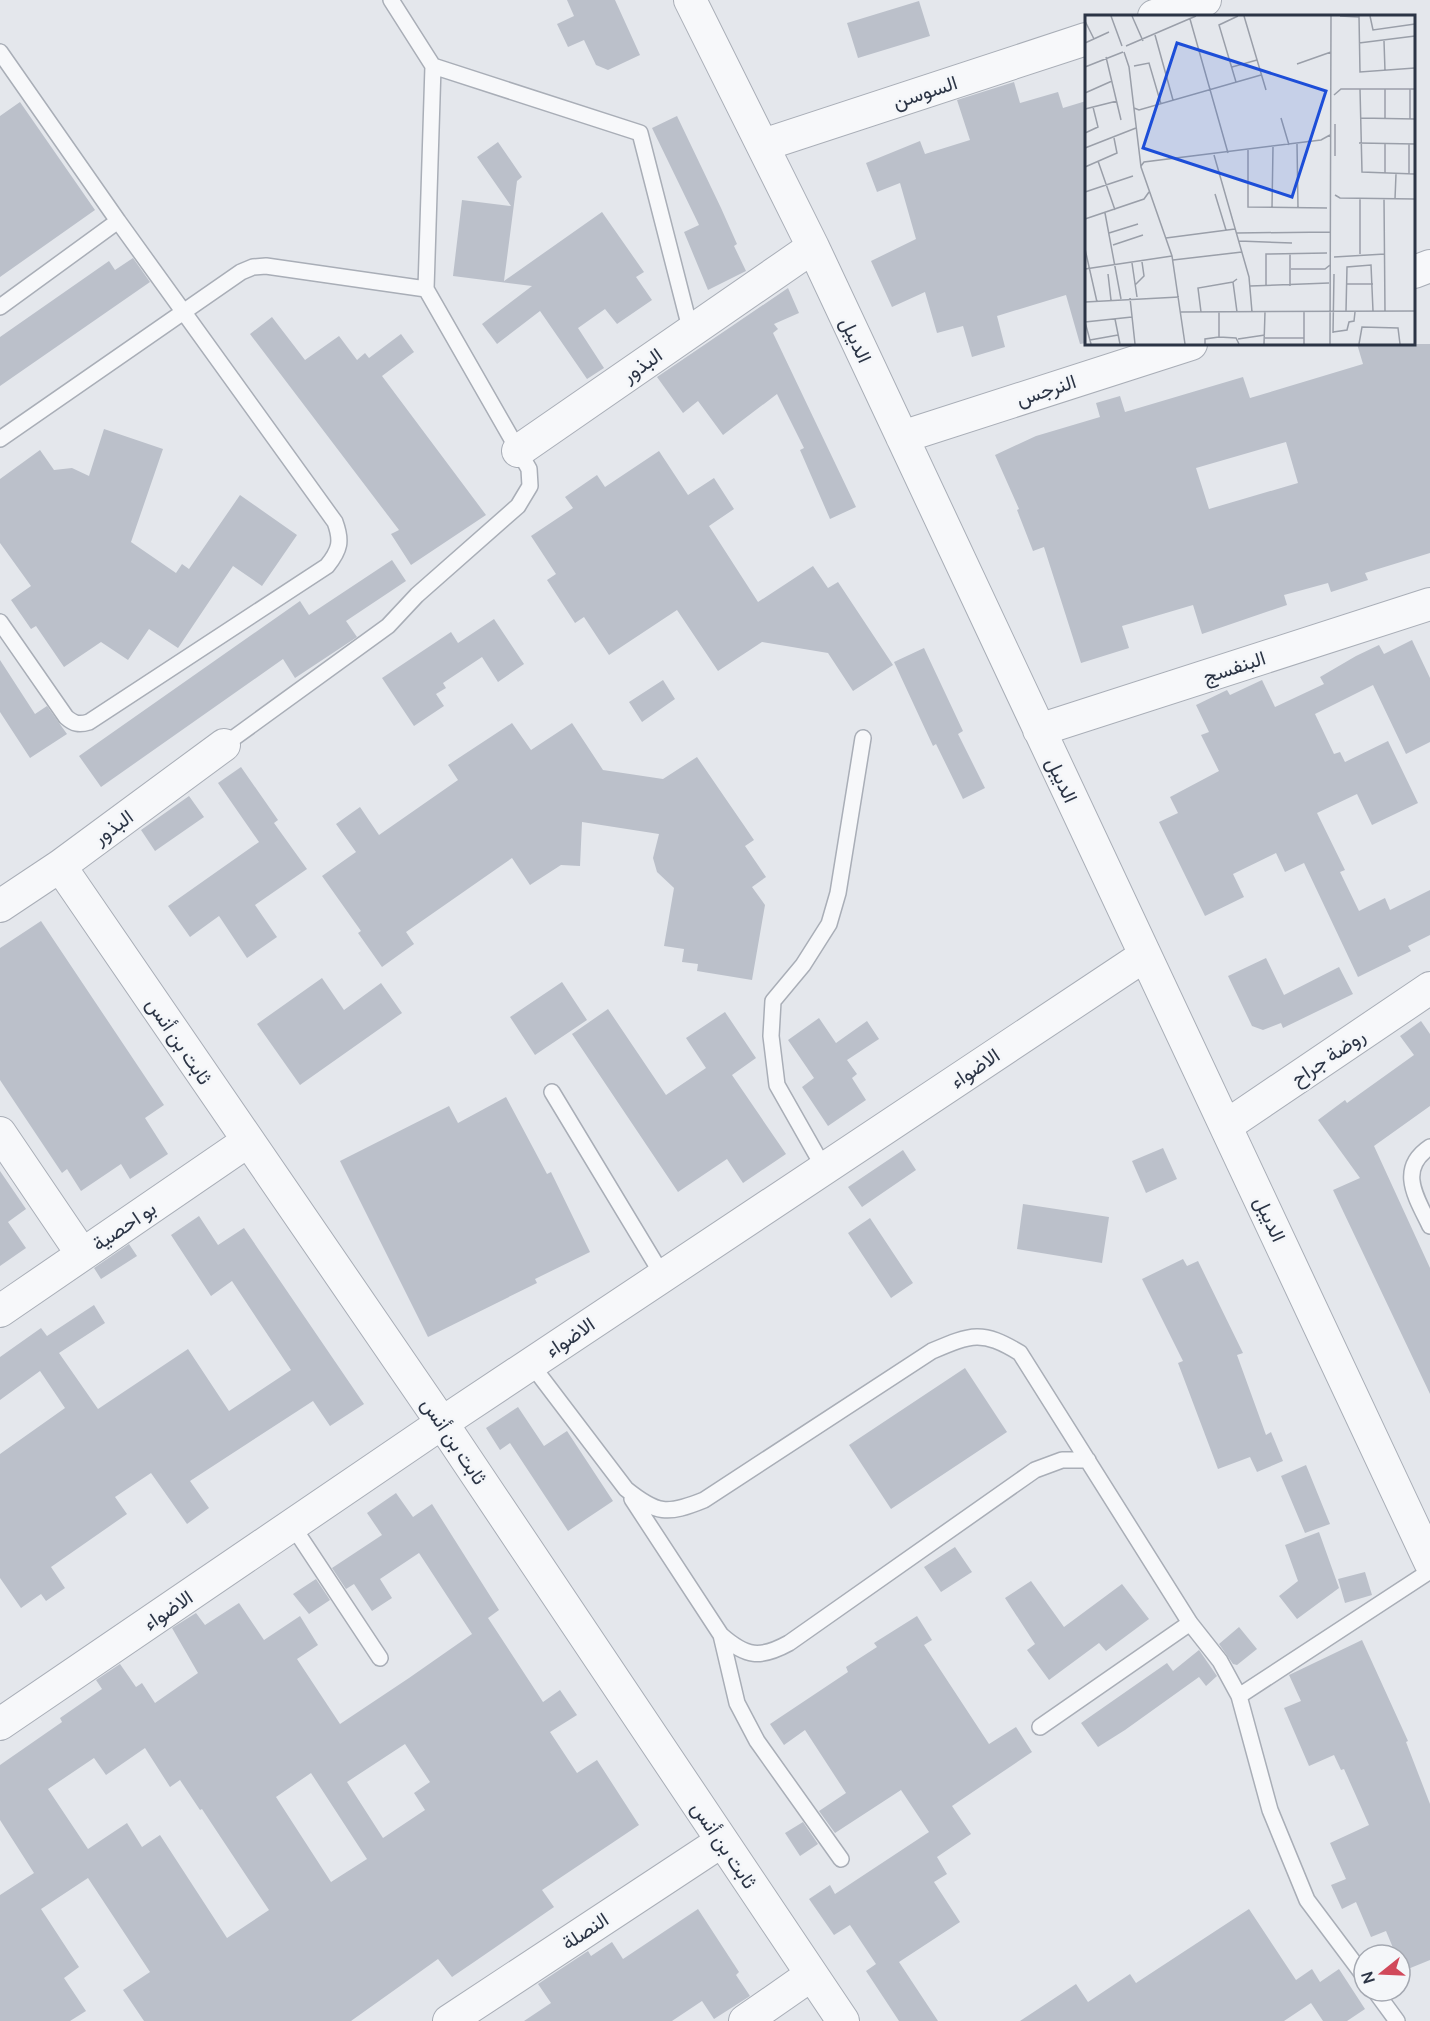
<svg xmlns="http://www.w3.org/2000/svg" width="1430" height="2021" font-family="Manrope,Vazirmatn,sans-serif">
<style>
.building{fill:#bbc0ca;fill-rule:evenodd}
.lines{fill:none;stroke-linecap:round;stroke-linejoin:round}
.service-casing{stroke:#a9aeb7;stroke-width:18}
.minor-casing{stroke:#a9aeb7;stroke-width:34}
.service{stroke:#f7f8fa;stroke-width:15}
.minor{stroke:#f7f8fa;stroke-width:32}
.labels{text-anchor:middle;stroke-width:5;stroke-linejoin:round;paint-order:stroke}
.street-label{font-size:20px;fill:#2b3445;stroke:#f4f6f9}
.inset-road{fill:none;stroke:#9a9fa9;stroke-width:1.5}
.view{fill:#1d4ed8;fill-opacity:0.15;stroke:#1d4ed8;stroke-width:3}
.inset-edge{fill:none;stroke:#2b3445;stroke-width:3}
</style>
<rect width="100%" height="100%" fill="#e4e7ec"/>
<path class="building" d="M567 0H615L640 55 608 70 596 65 584 40 568 47 557 24 574 16Z
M919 1 930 36 858 58 847 23Z
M1014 82 1020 103 1058 92 1063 108 1086 101V343L1080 344 1066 295 997 316 1005 347 972 357 963 326 937 333 925 292 892 307 871 261 916 239 900 183 877 192 866 163 920 141 925 154 970 140 957 100Z
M20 102 95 210 0 277V116Z
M677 116 721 208 737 244 734 246 746 271 708 290 684 232 699 225 652 128Z
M498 142 522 177 517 181 504 281 602 212 644 272 636 277 652 300 617 324 605 309 578 328 604 368 587 379 540 311 497 344 482 324 532 286 453 276 462 200 511 206 477 157Z
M133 258 150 282 0 386V337L109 261 115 270Z
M788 288 799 313 774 324 778 329 773 333 856 507 830 519 800 450 804 448 777 394 723 435 698 401 683 413 657 377Z
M272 317 305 360 339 336 357 360 365 353 369 358 401 334 414 352 382 376 486 515 411 565 391 534 399 530 250 334Z
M1357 344H1430V553L1365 573 1368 580 1331 592 1328 583 1284 595 1287 605 1202 634 1193 605 1122 626 1129 648 1081 663 1044 547 1033 551 1017 510 1019 509 995 455 1036 436 1100 417 1096 403 1120 396 1125 412 1243 377 1250 398 1363 364ZM1286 442 1298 483 1209 509 1196 468Z
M104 429 163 449 131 542 176 573 182 564 189 569 240 495 297 535 262 586 233 566 178 648 149 629 128 660 101 642 64 667 36 626 31 629 11 600 31 586 0 543V479L40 450 54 470 72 468 89 476Z
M659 451 688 495 714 478 734 509 709 526 758 602 813 566 828 588 838 582 893 665 853 691 828 653 762 642 718 671 677 610 609 655 584 617 575 623 547 580 556 574 531 536 573 508 565 497 597 475 605 487Z
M392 560 406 581 346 621 357 637 295 678 283 659 101 787 79 756 300 601 309 615Z
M494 619 524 664 498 682 482 657 443 683 446 688 436 694 444 706 414 726 382 678 451 632 458 643Z
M1412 640 1430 678V742L1406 754 1373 685 1315 714 1334 754 1340 752 1345 762 1388 741 1418 803 1372 825 1357 794 1317 813 1345 870 1340 872 1359 911 1385 898 1390 910 1430 890V935L1408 946 1411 951 1358 977 1304 863 1285 872 1276 853 1233 874 1244 897 1205 916 1159 822 1178 813 1170 797 1219 771 1201 735 1209 732 1196 705 1227 690 1230 695 1262 680 1275 707 1324 684 1320 677 1356 656 1379 645 1384 654Z
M924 648 963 731 958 734 985 788 963 799 936 744 933 746 894 662Z
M0 660 35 714 47 706 67 734 30 758 0 712Z
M663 680 675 699 642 722 629 702Z
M512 723 531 750 572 723 603 770 663 779 697 757 754 840 745 846 766 877 752 887 765 905 752 980 697 971 698 964 682 962 684 949 664 946 674 888 657 872 653 858 659 834 582 822 580 866 561 865 530 885 512 858 406 932 414 944 382 967 358 933 361 931 322 876 356 852 336 824 360 807 379 835 458 780 448 765Z
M241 767 278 820 274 823 307 869 255 905 277 937 247 958 219 916 190 937 168 906 259 842 218 783Z
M189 796 204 817 155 851 141 830Z
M41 921 164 1105 145 1118 168 1154 130 1179 121 1164 81 1191 67 1169 62 1173 0 1080V948Z
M1266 958 1284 995 1339 967 1353 994 1283 1028 1281 1023 1263 1030 1252 1026 1228 976Z
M322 978 344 1010 381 983 402 1013 300 1085 257 1024Z
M562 982 587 1020 535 1055 510 1017Z
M608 1009 666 1095 706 1068 686 1038 725 1012 756 1058 732 1075 786 1154 743 1183 727 1159 678 1192 572 1034Z
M819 1018 836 1043 867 1021 879 1039 847 1060 857 1074 852 1078 866 1100 828 1126 802 1087 814 1078 788 1040Z
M1421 1021 1430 1034V1106L1374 1146 1430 1268V1394L1333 1190 1360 1178 1318 1120 1345 1100 1347 1103 1414 1055 1400 1036Z
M506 1097 547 1174 551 1172 590 1252 535 1279 537 1283 428 1337 340 1161 449 1106 458 1123Z
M1163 1148 1177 1179 1146 1193 1132 1161Z
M903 1150 916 1170 862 1207 848 1187Z
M0 1171 26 1209 8 1222 26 1248 0 1266Z
M1023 1204 1109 1217 1102 1263 1017 1249Z
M199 1216 218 1245 244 1228 364 1404 330 1426 313 1401 190 1481 209 1508 187 1524 151 1473 115 1497 127 1514 51 1567 65 1588 46 1601 41 1594 21 1608 0 1578V1454L65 1408 40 1371 0 1400V1357L41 1328 47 1336 94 1305 105 1323 59 1353 98 1409 188 1349 229 1411 291 1370 232 1281 211 1296 171 1235Z
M870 1218 913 1283 891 1298 848 1233Z
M129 1244 137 1256 101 1279 94 1268Z
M1183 1259 1187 1266 1198 1261 1243 1353 1237 1355 1266 1435 1271 1432 1283 1461 1257 1472 1250 1457 1218 1469 1178 1363 1183 1361 1142 1279Z
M965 1368 1007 1432 891 1509 849 1445Z
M518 1407 544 1446 567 1431 613 1501 568 1531 510 1443 500 1450 486 1428Z
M1306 1465 1330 1524 1305 1533 1281 1476Z
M396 1493 413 1517 432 1504 499 1610 488 1618 543 1702 560 1690 577 1715 550 1732 577 1773 597 1760 639 1825 542 1890 554 1907 477 1960 452 1977 438 1959 351 2021H144L123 1990 150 1972 88 1878 41 1909 79 1967 64 1978 86 2011 70 2021H0V1895L34 1873 0 1820V1765L62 1722 60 1718 102 1689 96 1680 120 1664 136 1687 142 1683 155 1703 198 1673 172 1628 196 1613 205 1625 239 1603 264 1640 300 1616 318 1645 297 1659 340 1724 409 1678 472 1634 419 1553 380 1579 392 1598 372 1611 354 1584 346 1589 332 1568 382 1535 367 1513ZM405 1744 430 1782 414 1793 425 1810 383 1838 347 1782ZM145 1748 170 1787 180 1780 200 1810 202 1809 269 1910 227 1938 160 1835 142 1847 127 1823 88 1849 48 1789 94 1758 106 1775ZM311 1773 367 1859 331 1882 276 1797Z
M1319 1532 1339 1588 1297 1619 1279 1596 1298 1581 1285 1545Z
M955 1547 972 1572 941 1592 924 1567Z
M1365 1572 1372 1595 1345 1603 1338 1579Z
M316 1579 330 1600 309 1614 293 1594Z
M1031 1581 1064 1627 1122 1584 1149 1619 1106 1651 1099 1643 1049 1680 1027 1650 1035 1644 1005 1598Z
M917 1616 932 1640 924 1645 989 1744 1016 1727 1032 1752 952 1806 971 1834 937 1857 947 1874 934 1882 960 1922 899 1962 938 2021H899L866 1971 876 1964 850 1925 834 1935 809 1899 830 1885 835 1894 929 1832 901 1790 835 1833 819 1811 846 1793 805 1730 784 1745 770 1724 848 1672 846 1667 877 1647 874 1643Z
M1239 1627 1257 1649 1237 1665 1233 1664 1219 1644Z
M1362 1640 1408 1741 1406 1742 1430 1804V1960L1403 1971 1400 1955H1396L1386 1931 1371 1937 1356 1902 1342 1909 1331 1885 1346 1879 1330 1843 1369 1825 1344 1769 1341 1770 1334 1755 1309 1766 1284 1708 1301 1701 1289 1675Z
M1199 1650 1217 1676 1206 1686 1199 1677 1125 1730 1098 1747 1081 1723 1167 1663 1173 1671Z
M803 1822 818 1844 800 1856 785 1833Z
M698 1909 739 1972 736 1975 750 1996 714 2019 702 2001 672 2021H524L551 2003 538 1984 588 1951 591 1956 612 1942 623 1959Z
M1249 1909 1296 1980 1312 1969 1320 1982 1339 1969 1365 2009 1347 2021H1323L1311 2003 1284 2021H1020L1076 1984 1088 2002 1130 1974 1136 1983Z"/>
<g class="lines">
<g class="service-casing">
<path id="service" d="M391 0 433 66
M0 52 118 221 0 307
M0 439 241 272 253 267 266 266 426 289
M0 622 66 717C74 724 79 725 89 722L327 566C340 550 342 541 335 522L118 221
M224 745 388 626 417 595 518 506 530 486 529 469 426 289 433 66 640 133 691 332
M552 1092 663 1276
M1430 1147C1397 1169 1416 1197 1430 1226
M824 1168 777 1085 771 1036 773 1001 803 965 829 924 838 893 863 738
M531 1364 626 1489C657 1514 667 1515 704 1500L932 1351C972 1334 982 1330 1020 1353L1190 1623 1220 1661 1239 1696 1270 1810 1307 1900 1364 1976
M632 1499 721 1635C746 1657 760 1659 789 1643L1035 1470 1062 1460H1088
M292 1525 380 1658
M721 1635 737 1703 757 1741 841 1859
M1239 1696 1430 1571
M1040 1727 1190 1623
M1375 1991 1397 2021"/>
</g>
<g class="minor-casing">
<path id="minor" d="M690 0 813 247 1430 1562
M1154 16 1205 0
M763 145 1086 39
M1414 272 1430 266
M902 437 1191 344
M518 451 813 247
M1039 730 1430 604
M60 866 442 1423 843 2021
M0 906 60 866 224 745
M1226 1126 1430 988
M0 1133 82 1254
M0 1311 248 1141
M0 1724 442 1423 1144 956
M449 2021 722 1841
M745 2021 811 1975"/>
</g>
<use href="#service" class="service"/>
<use href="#minor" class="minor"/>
</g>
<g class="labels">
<g class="street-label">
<text transform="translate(925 92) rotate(-18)" y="7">السوسن</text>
<text transform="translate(856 340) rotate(65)" y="7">الديبل</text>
<text transform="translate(642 365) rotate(-35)" y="7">البذور</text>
<text transform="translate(1046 390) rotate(-18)" y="7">النرجس</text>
<text transform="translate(1234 667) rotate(-18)" y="7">البنفسج</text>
<text transform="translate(1062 780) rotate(65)" y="7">الديبل</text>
<text transform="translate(113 827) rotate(-36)" y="7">البذور</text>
<text transform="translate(179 1041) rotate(56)" y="7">ثابت بن أنس</text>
<text transform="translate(1328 1057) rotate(-34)" y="7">روضة جراح</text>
<text transform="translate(975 1068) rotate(-34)" y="7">الاضواء</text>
<text transform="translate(1270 1219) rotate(65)" y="7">الديبل</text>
<text transform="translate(124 1226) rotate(-34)" y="7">بو احصية</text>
<text transform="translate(570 1337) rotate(-34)" y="7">الاضواء</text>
<text transform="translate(454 1441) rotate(56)" y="7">ثابت بن أنس</text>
<text transform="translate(168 1610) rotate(-34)" y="7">الاضواء</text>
<text transform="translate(724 1845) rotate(56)" y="7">ثابت بن أنس</text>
<text transform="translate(585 1931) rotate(-33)" y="7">النصلة</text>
</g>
</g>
<g transform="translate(1085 15)">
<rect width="330" height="330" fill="#e4e7ec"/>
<path class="inset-road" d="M26 1 37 31M47 1 58 26M159 1 181 75M255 1 274 2M274 1 275 57 330 53M285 1 288 15 330 9M105 4 143 138M0 6 9 24M70 20 88 85M299 26 300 56M0 28 24 17M274 28 330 21M41 31 111 1M39 37 44 52 56 152 87 241 100 329M21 42 36 105M212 49 246 37M49 51 64 48 76 89M0 52 38 37M147 52 172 45M151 67 134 10 153 1M275 74 277 157 330 159M0 78 27 66M249 80 256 74H330M49 93 54 95 176 60M0 94 32 86M196 103 204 130M275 103 330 104M300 103V74M325 104V74M0 118 13 112 8 92M274 128 330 129M300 128V158M212 129 213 193M324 129V159M0 133 51 113M163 135V192L242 193M129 140 164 262 167 297M250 141V109M13 146 30 195M56 151 59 147 236 125 245 120M0 152 32 138 29 123M0 177 48 161M130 179 141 215M250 180 255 183 330 184M299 184 300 296M310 184 311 159M187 193 188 132M20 198 36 284M0 204 59 184 64 177M24 218 53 209M152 218 245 217M81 223 150 214M154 226 207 228M28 230 58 220M0 234 12 287M275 239V184M249 242 300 239M88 245 157 237M47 248 52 282M0 254 87 241M206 254H240L245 250M23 259 26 285M261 269H288M50 270 59 261 57 247M165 271 244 268M181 271V239L242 238M205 271V238M45 283 50 329M0 287 94 282M261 296 262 252 286 250 288 296M96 297 330 296M116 297 113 273 148 267M134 297V322M152 297 148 267 152 264M219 297V329M30 304 35 329M0 307 47 302M0 307 6 329M248 317 262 315 264 307 269 306 270 297M248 318 249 259M180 323H219M153 324 180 320M5 325 33 320M120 329V324L134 322 151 323 154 329M179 329 180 297M245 329 246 1M274 329 277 312 313 313 315 329"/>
<path class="view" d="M92 28 241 76 207 182 58 133Z"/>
<rect width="330" height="330" class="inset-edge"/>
</g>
<g transform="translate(1382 1973) rotate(252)"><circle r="28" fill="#f4f6f9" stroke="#a4a8b1" stroke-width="1.5"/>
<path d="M0-4.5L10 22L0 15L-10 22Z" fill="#d1495b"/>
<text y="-9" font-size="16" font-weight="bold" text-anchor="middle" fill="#2b3445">N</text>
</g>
</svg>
